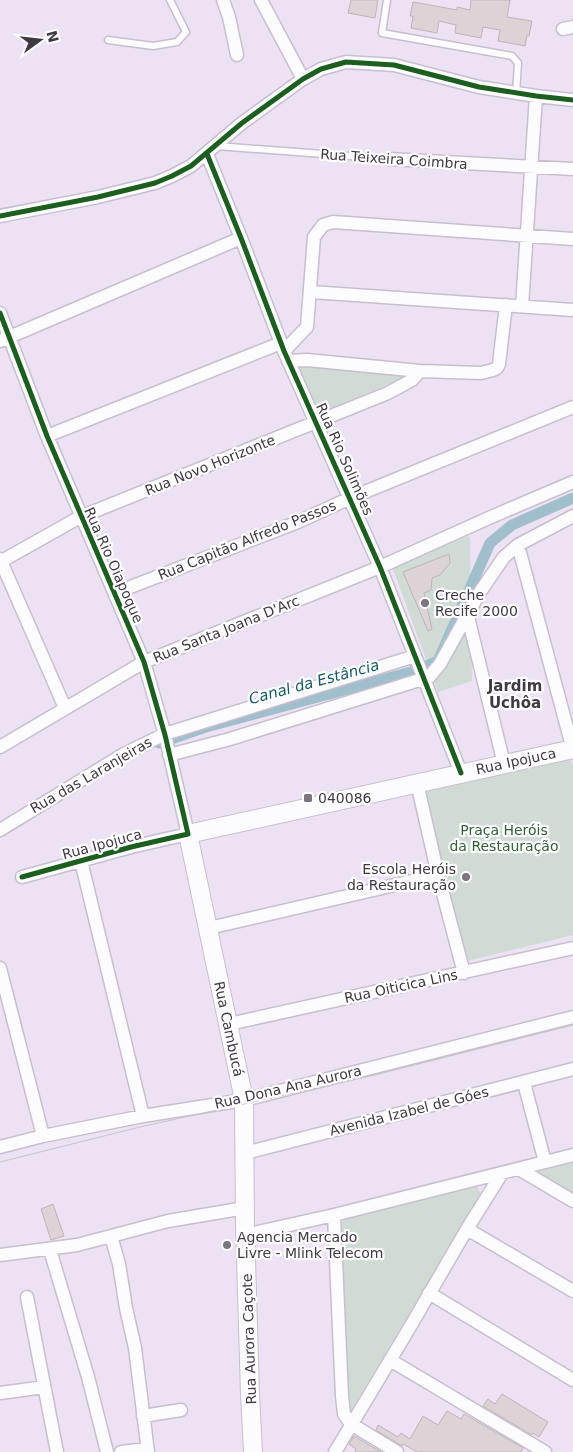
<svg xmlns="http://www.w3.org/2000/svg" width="573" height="1452" font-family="'DejaVu Sans',sans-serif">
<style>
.green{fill:#cfdbd4}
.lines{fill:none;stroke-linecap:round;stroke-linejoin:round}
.canal{stroke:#a0becb;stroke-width:11}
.building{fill:#dbd3d5;stroke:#beb5b8}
.service-casing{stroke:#c7bfcd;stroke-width:9}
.minor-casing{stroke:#c7bfcd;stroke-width:15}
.secondary-casing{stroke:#c7bfcd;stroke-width:20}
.service{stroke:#fcfbfd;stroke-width:6}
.minor{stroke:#fcfbfd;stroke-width:12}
.secondary{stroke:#fcfbfd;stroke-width:18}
.tram{stroke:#c7c4c9;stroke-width:1}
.cycleway-casing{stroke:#fff;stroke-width:8}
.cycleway{stroke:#1b5e20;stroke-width:5}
.poi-dot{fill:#7d7482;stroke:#fff;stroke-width:2}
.labels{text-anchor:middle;stroke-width:4.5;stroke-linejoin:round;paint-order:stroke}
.street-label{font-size:14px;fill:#403845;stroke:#fff}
.poi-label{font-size:14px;fill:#403845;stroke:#fff;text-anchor:start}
.park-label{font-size:14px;fill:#326039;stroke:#fff}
.water-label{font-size:15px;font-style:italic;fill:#185866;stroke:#fff}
.neighbourhood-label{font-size:15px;font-weight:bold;fill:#403845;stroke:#fff}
</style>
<rect width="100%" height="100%" fill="#ede2f4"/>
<path class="green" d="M302 366 357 370 403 376 401 379 321 412 317 411 298 369Z
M469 536 470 540 472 681 438 692 393 569 395 565Z
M568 754 573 766V935L467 961 461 956 423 788Z
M573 1161V1194L571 1196 536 1173 539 1170Z
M476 1185 481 1194 347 1417 339 1236 341 1223 347 1218Z"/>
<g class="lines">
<path class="canal" d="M159 743 206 727 411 672 438 661 490 543 512 525 573 498"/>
</g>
<path class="building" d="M351 0H378L375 18 348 13Z
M471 0H510L507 17 532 21 529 36 527 35 525 46 498 41 500 30 483 27 481 38 455 33 456 25 439 21 437 33 411 28 413 16H410L413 2 457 10V7L470 10Z
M449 554 450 563 440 575 432 578 431 590 424 593 432 629 428 631 403 572Z
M53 1204 64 1236 51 1240 41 1209Z
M502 1394 548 1422 539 1437 533 1433 532 1435 483 1406 488 1399 495 1404Z
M447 1411 461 1419 464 1414 523 1448 521 1452H417L403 1444 402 1446 376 1430 378 1425 398 1437 401 1433 410 1439 423 1416 438 1425Z
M354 1436 381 1452H355L356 1449 349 1444Z"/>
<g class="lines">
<g class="service-casing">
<path id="service" d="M387 0 382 33 512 56 518 63 516 93
M108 40 153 46 177 42 186 32 170 0
M216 146 389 159"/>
</g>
<g class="minor-casing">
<path id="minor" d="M223 0 229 17 237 55
M261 0 303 79
M563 29 573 27
M207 154 241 238 284 351 380 567 461 773
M389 159 573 169
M0 216 98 197 155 183 172 176 191 166 242 123 303 79 321 69 346 62 394 65 479 87 536 96 573 100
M311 292 573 310
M522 306 536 96
M0 313 47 436 144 662 165 735 188 834 131 847 22 877
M0 341 241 238
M284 351 307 327 314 237 323 225 333 222 573 239
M288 361 307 360 420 371 481 373 493 370 497 368 499 364 506 305
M47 436 281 343
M518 545 573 750
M0 559 65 708
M0 562 80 517 388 393 412 380 420 371
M115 593 298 522 350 498 573 407
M467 613 504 764
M0 747 144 662 380 567 491 517 573 482
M169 755 230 739 429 677 440 664 480 592 504 557 518 545 573 516
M417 783 438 875 464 973
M0 830 124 754 165 734 415 656
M81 861 143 1116
M209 928 438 875
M0 968 43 1136
M229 1024 573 948
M524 1083 545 1162
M0 1147 43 1136 143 1116 244 1100 573 1017
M245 1153 573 1069
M519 1169 573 1201
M334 1215 342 1396 344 1414 351 1424 397 1452
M467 1229 573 1291
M245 1235 334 1215 573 1155
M111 1236 119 1264 126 1308 135 1348 148 1452
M50 1250 88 1377 107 1452
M0 1255 77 1245 168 1221 245 1208
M429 1293 573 1380
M27 1297 57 1452
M390 1360 545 1452
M0 1393 44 1387
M143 1416 181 1410
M121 1452 147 1449
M335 1452 410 1327 467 1229 502 1173"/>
</g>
<g class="secondary-casing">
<path id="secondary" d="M253 1452 250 1394 245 1226 244 1100 188 834 573 749"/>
</g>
<use href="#service" class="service"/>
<use href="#minor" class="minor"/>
<use href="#secondary" class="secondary"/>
<path class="tram" d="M0 1162 140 1127 371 1076 573 1025"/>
<g class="cycleway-casing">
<path id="cycleway" d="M207 154 241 238 284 351 380 567 461 773
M0 216 98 197 155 183 172 176 191 166 242 123 303 79 321 69 346 62 394 65 479 87 536 96 573 100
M0 313 47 436 144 662 165 735 188 834 131 847 22 877"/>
</g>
<use href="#cycleway" class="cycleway"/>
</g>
<g class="poi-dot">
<circle cx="425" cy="603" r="5"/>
<rect x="303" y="793" width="10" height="10" rx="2.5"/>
<circle cx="466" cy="877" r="5"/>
<circle cx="227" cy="1245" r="5"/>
</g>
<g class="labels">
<g class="street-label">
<text transform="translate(394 159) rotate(4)" y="5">Rua Teixeira Coimbra</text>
<text transform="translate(345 459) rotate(66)" y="5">Rua Rio Solimões</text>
<text transform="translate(210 465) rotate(-22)" y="5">Rua Novo Horizonte</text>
<text transform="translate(247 540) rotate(-22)" y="5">Rua Capitão Alfredo Passos</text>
<text transform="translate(114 565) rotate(66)" y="5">Rua Rio Oiapoque</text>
<text transform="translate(226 629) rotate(-22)" y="5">Rua Santa Joana D'Arc</text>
<text transform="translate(516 761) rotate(-12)" y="5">Rua Ipojuca</text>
<text transform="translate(91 775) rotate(-30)" y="5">Rua das Laranjeiras</text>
<text transform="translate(102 844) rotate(-15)" y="5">Rua Ipojuca</text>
<text transform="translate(401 986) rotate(-12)" y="5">Rua Oiticica Lins</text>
<text transform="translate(229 1029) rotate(78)" y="5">Rua Cambucá</text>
<text transform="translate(288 1087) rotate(-13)" y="5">Rua Dona Ana Aurora</text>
<text transform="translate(409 1111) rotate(-14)" y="5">Avenida Izabel de Góes</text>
<text transform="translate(249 1339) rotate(-92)" y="5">Rua Aurora Caçote</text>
</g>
<g class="poi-label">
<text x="435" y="600">Creche<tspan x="435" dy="16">Recife 2000</tspan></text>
<text x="318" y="803">040086</text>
<text x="456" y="874" text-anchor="end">Escola Heróis<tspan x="456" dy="16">da Restauração</tspan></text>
<text x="237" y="1242">Agencia Mercado<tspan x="237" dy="16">Livre - Mlink Telecom</tspan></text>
</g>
<g class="park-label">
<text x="504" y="835">Praça Heróis<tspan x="504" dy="16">da Restauração</tspan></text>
</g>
<g class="water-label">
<text transform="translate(314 682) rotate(-15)" y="5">Canal da Estância</text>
</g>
<g class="neighbourhood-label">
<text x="515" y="691">Jardim<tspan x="515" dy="17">Uchôa</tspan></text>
</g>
</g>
<g transform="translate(40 40) rotate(75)" stroke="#ffffff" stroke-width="4" paint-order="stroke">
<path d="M0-4L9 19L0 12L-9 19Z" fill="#403845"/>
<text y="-8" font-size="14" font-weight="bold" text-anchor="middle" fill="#403845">N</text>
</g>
</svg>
